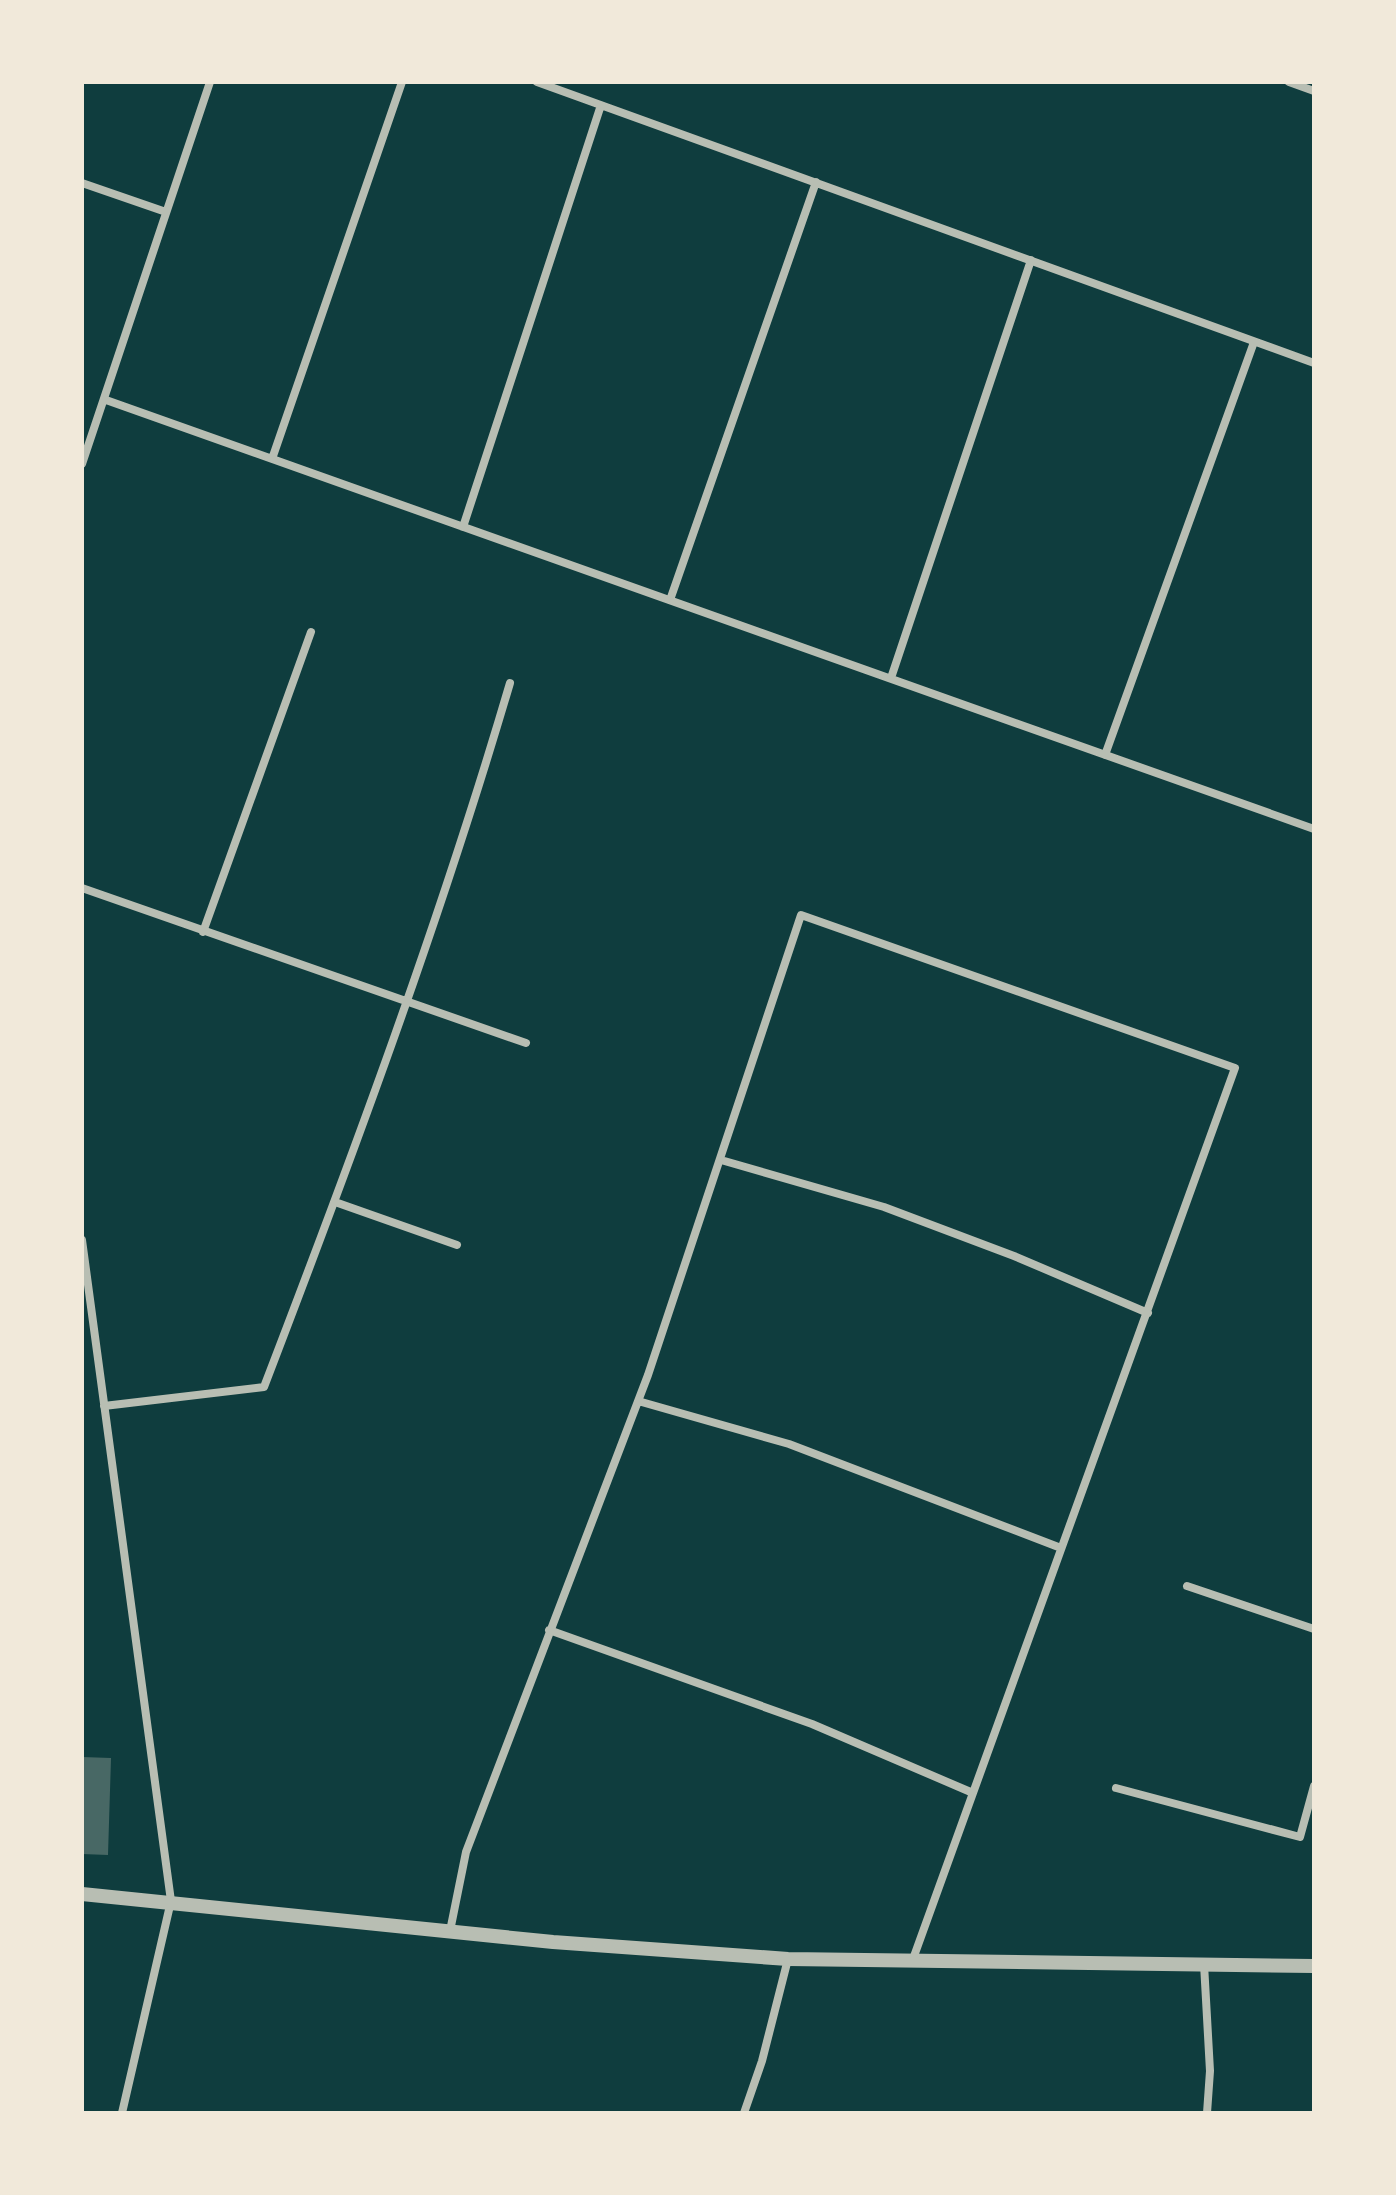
<svg xmlns="http://www.w3.org/2000/svg" width="1396" height="2195" font-family="Quicksand,sans-serif">
<style>
.building{fill:#486865}
.lines{fill:none;stroke-linecap:round;stroke-linejoin:round}
.minor{stroke:#b8beb3;stroke-width:8}
.tertiary{stroke:#b8beb3;stroke-width:14}
</style>
<rect width="100%" height="100%" fill="#0f3d3e"/>
<path class="building" d="M82 1757 111 1758 108 1855 82 1854Z"/>
<g class="lines">
<path class="minor" d="M537 82 1314 363
M1289 82 1314 91
M82 183 166 212
M106 400 1314 829
M272 459 402 82
M82 464 210 82
M463 527 601 105
M670 600 816 182
M891 678 1031 260
M1105 755 1254 342
M82 888 526 1043
M203 932 311 632
M721 1160 884 1207 1014 1256 1148 1313
M335 1202 457 1245
M82 1240 171 1901 122 2113
M638 1401 789 1444 1061 1548
M104 1406 264 1387C353 1155 440 921 510 683
M1187 1586 1314 1629
M549 1630 812 1724 973 1793
M1116 1788 1300 1837 1314 1786
M450 1931 466 1852 648 1375 801 915 1235 1068 913 1959
M1204 1964 1210 2071 1207 2113
M744 2113 762 2061 788 1959"/>
<path class="tertiary" d="M82 1894 553 1942 788 1959 1314 1966"/>
</g>
<rect width="1396" height="2195" fill="none" stroke="#f1e9da" stroke-width="168"/>
</svg>
